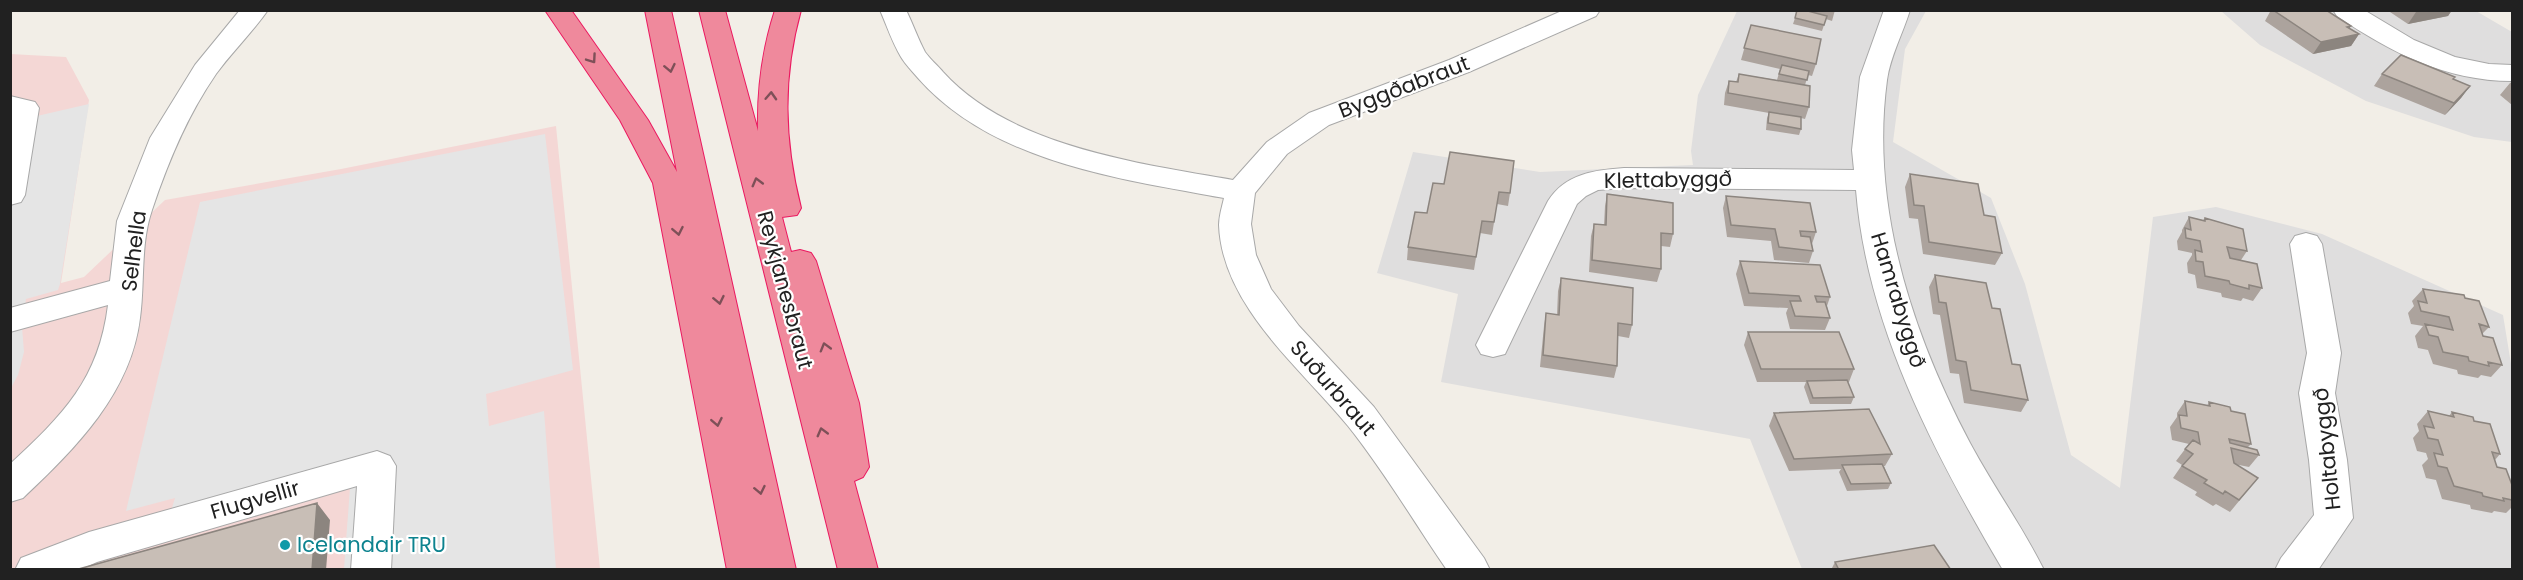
<svg xmlns="http://www.w3.org/2000/svg" width="2523" height="580" font-family="Poppins,sans-serif">
<style>
.residential{fill:#dfdede}
.commercial{fill:#f4d7d5}
.parking{fill:#e5e5e5}
.lines{fill:none;stroke-linecap:round;stroke-linejoin:round}
.minor-casing{stroke:#a8a8a8;stroke-width:2}
.highway-casing{stroke:#eb1960;stroke-width:2}
.minor{fill:#fff;fill-rule:evenodd}
.highway{fill:#ef899c;fill-rule:evenodd}
.wall{fill:#aca39d}
.shaded-wall{fill:#8c857f}
.building{fill:#c8beb6;stroke:#8c857f;stroke-width:1.5}
.oneway{stroke:#7e5058}
.culture-dot{fill:#0f9aa8;stroke:#fff;stroke-width:2}
.labels{text-anchor:middle;stroke-width:4.5;stroke-linejoin:round;paint-order:stroke}
.street-label{font-size:21px;fill:#212121;stroke:#fff}
.culture-label{font-size:21px;fill:#0d838f;stroke:#fff;text-anchor:start}
</style>
<rect width="100%" height="100%" fill="#f2eee7"/>
<path class="residential" d="M1737 11H1926L1905 49 1893 142 1991 198 2025 284 2071 455 2120 488 2153 217 2216 207 2322 234 2503 315 2512 370V569H1802L1750 439 1441 382 1458 294 1377 273 1413 152 1540 172 1693 165 1691 151 1698 95Z
M2221 11H2476L2512 32V142L2474 137 2366 101 2260 45Z"/>
<path class="commercial" d="M10 54 66 57 89 100 61 283 84 277 165 200 341 169 556 126 600 569H11Z"/>
<path class="parking" d="M89 104 60 284 58 290 26 299 22 327 24 352 18 375 11 388V122Z
M545 134 573 370 486 394 489 426 544 411 556 569H344L352 460 171 511 175 498 126 511 200 202Z"/>
<g class="lines">
<g class="minor-casing">
<path id="minor" d="M240 10H268C252 33 232 52 216 74 187 116 168 162 152 210 140 245 145 283 140 318 131 393 76 448 23 498L10 502V464C63 415 99 379 108 305L10 332V308L110 281 117 221 150 138 195 65Z
M880 10H906C913 24 918 39 925 52 930 59 938 66 943 72 1011 147 1138 163 1233 180L1267 142 1309 113 1449 60 1564 10H1600L1596 16 1469 72 1329 125 1287 154 1255 193 1251 224 1256 255 1271 289 1299 326 1374 407 1484 558 1490 570H1447C1414 522 1384 471 1348 426 1301 368 1222 306 1219 225 1219 216 1222 207 1224 198 1119 179 992 162 918 78 912 71 905 64 901 57 892 42 887 26 880 10Z
M1884 10H1910C1903 33 1890 57 1887 80 1870 206 1912 333 1970 443 1993 486 2022 526 2044 570H2003C1934 453 1867 326 1856 190L1624 188 1598 190 1586 196 1577 204 1505 354 1493 357 1481 354 1476 345 1548 201C1565 174 1594 170 1624 168L1854 170 1852 150 1860 77Z
M2333 10H2364L2414 40 2455 57 2489 64 2512 65V81C2446 81 2390 52 2337 16Z
M10 96 35 102 39 108 25 195 21 202 10 205Z
M2306 233 2317 236 2322 244 2341 353 2335 393 2347 460 2353 518 2318 570H2275L2281 558 2314 515 2309 460 2299 393 2307 353 2290 244 2295 236Z
M377 451 390 456 396 466 391 570H351L357 486 97 562 79 570H15L21 558 89 532Z"/>
</g>
<g class="highway-casing">
<path id="highway" d="M545 10H571L648 120 677 172 645 10H671L796 570H727L653 183 620 120Z
M699 10H725L758 131C757 89 762 50 775 10H801C782 78 784 141 801 208L797 215 782 217 791 252 800 250 811 253 816 261 859 403 869 467 863 477 854 481 878 570H838Z"/>
</g>
<use href="#minor" class="minor"/>
<use href="#highway" class="highway"/>
</g>
<path class="wall" d="M1789 10H1835L1832 21 1826 19 1822 31 1793 24 1797 12Z
M2271 10H2326L2351 26 2349 28 2359 34 2351 46 2313 54 2265 21Z
M2387 10H2452L2448 16 2408 24Z
M1751 25 1816 64 1812 76 1808 75 1805 85 1809 107 1805 119 1801 118V129L1799 135 1766 130 1767 118 1769 113 1724 105 1725 93 1729 81 1736 82 1739 74 1777 80 1780 69 1741 60Z
M2382 74 2453 79 2470 86 2461 98 2445 115 2374 86Z
M2512 82V105L2500 95 2510 83Z
M1910 174 1984 215 2002 253 1995 265 1923 254 1918 219 1909 218 1905 187Z
M1433 183 1510 193 1508 206 1497 204 1492 235 1480 233 1474 270 1407 260 1408 247 1427 213Z
M1607 194 1673 234 1670 247 1661 246V269L1657 282 1589 272 1591 236 1594 224 1604 225 1605 206Z
M1726 196 1816 232 1812 244 1813 251 1809 263 1774 260 1771 241 1727 237 1723 208Z
M2189 217 2203 220 2205 218 2247 251 2241 260 2262 288 2253 301 2243 298 2241 301 2222 297 2221 293 2197 288 2195 275 2188 273 2187 263 2192 255V253L2178 250 2177 241 2182 232V230Z
M1740 261 1830 297 1827 306 1830 318 1825 330 1790 329 1786 313 1788 308 1744 306 1736 274Z
M1935 275 1992 308 2012 364 2028 400 2021 412 1964 403 1959 374 1950 373 1940 315 1933 314 1929 287Z
M1561 278 1632 325 1629 338 1618 336 1617 366 1614 378 1540 367 1544 326 1546 313 1557 315 1558 291Z
M2423 289 2465 298 2489 327 2482 334 2502 365 2491 377 2481 375 2478 378 2458 374 2457 370 2433 364 2428 350 2418 348 2415 336 2423 326 2411 324 2408 313 2414 306 2412 301Z
M1748 332 1854 369 1849 382H1848L1854 397 1851 404H1810L1804 387 1806 382H1757L1744 345Z
M2185 401 2207 406 2209 402 2231 411 2251 444 2248 447 2259 455 2249 467 2234 464 2258 478 2230 512 2216 504 2213 506 2195 495 2197 492 2173 478 2182 465 2176 461 2189 444 2172 440 2170 427 2177 417V413Z
M2428 411 2449 416 2452 412 2474 421 2500 454 2495 460 2497 467 2512 485V507L2506 513 2494 511 2492 513 2471 509 2470 505 2442 499 2436 480 2426 478 2422 465 2428 459 2426 453 2417 451 2413 438 2419 431 2417 424Z
M1774 413 1892 454 1885 466H1884L1891 483 1888 489 1847 491 1839 472 1841 469 1789 471 1769 426Z
M1835 562 1951 570H1831Z"/>
<path class="shaded-wall" d="M2424 10H2452L2448 16 2408 24 2416 12Z
M2351 26 2344 37 2359 34 2351 46 2313 54 2321 42 2347 27Z
M2470 86 2461 98 2445 115 2454 103Z
M317 503 330 520 326 570H312Z"/>
<path class="building" d="M1797 10H1804L1827 16 1824 25 1795 18Z
M2273 10H2326L2351 26 2347 27 2359 34 2321 42Z
M1751 25 1821 39 1816 64 1744 48Z
M2401 55 2455 77 2453 79 2470 86 2454 103 2382 74Z
M1782 65 1809 71 1807 80 1779 74Z
M1739 74 1810 86 1809 107 1728 93 1729 81 1738 82Z
M1769 112 1801 117V129L1768 123Z
M1450 152 1514 161 1510 193 1499 192 1494 222 1482 221 1476 257 1408 247 1415 212 1427 213 1433 183 1444 184Z
M1910 174 1978 184 1984 215 1995 217 2002 253 1929 242 1924 206 1914 205Z
M1607 194 1673 203V234L1661 233V269L1592 260 1594 224 1606 225Z
M1726 196 1810 203 1816 232 1800 231 1801 236 1810 237 1813 251 1779 247 1775 229 1731 225Z
M2189 217 2205 221V218L2243 229 2247 251 2227 247 2230 258 2257 264 2262 288 2249 285V289L2230 284 2229 281 2205 276 2203 262 2196 261 2195 250 2202 252 2200 241 2186 238 2185 228 2191 230Z
M1740 261 1820 265 1830 297 1815 296 1817 302H1825L1830 318 1795 316 1790 301H1801L1799 296 1749 293Z
M1935 275 1986 283 1992 308 2000 309 2012 364 2020 365 2028 400 1971 390 1966 362 1956 360 1946 303 1939 302Z
M1561 278 1633 288 1632 325 1618 323 1617 366 1543 355 1546 313 1559 315Z
M2423 289 2464 295 2465 298 2479 301 2489 327 2479 324 2483 336 2493 338 2502 365 2488 362 2489 366 2469 361 2468 357 2443 352 2438 337 2429 335 2425 324 2453 330 2449 317 2421 311 2418 301 2427 303Z
M1748 332H1839L1854 369H1761Z
M1847 380 1854 397 1813 398 1807 381Z
M2185 401 2210 406 2209 402 2230 407 2231 411 2245 414 2251 444 2229 439 2230 443 2257 450 2259 455 2231 448 2234 463 2258 478 2239 500 2225 491 2223 494 2204 483 2207 480 2182 466 2193 454 2185 449 2193 440 2200 444 2198 432 2181 428 2179 415 2187 416Z
M1869 409 1892 454 1794 459 1774 413Z
M2428 411 2454 417 2452 412 2473 417 2474 421 2490 424 2500 454 2492 452 2497 467 2506 469 2512 485V500L2503 498 2504 501 2483 496 2482 493 2454 486 2447 468 2438 466 2434 453 2443 455 2438 440 2428 438 2424 426 2434 428Z
M1882 464 1891 483 1851 484 1842 465Z
M317 503 312 570H75Z
M1934 545 1951 570H1839L1835 562Z"/>
<defs><path id="oneway-chevron" d="M-2-3.5L2.5 0L-2 3.5" fill="none" stroke-width="1.6" stroke-linecap="round" stroke-linejoin="round" transform="scale(1.5)"/></defs>
<g class="oneway">
<use href="#oneway-chevron" transform="translate(592 59) rotate(55)"/>
<use href="#oneway-chevron" transform="translate(670 68) rotate(78)"/>
<use href="#oneway-chevron" transform="translate(771 96) rotate(-87)"/>
<use href="#oneway-chevron" transform="translate(757 182) rotate(-105)"/>
<use href="#oneway-chevron" transform="translate(678 231) rotate(79)"/>
<use href="#oneway-chevron" transform="translate(719 300) rotate(78)"/>
<use href="#oneway-chevron" transform="translate(825 347) rotate(-106)"/>
<use href="#oneway-chevron" transform="translate(717 422) rotate(79)"/>
<use href="#oneway-chevron" transform="translate(822 432) rotate(-105)"/>
<use href="#oneway-chevron" transform="translate(760 490) rotate(78)"/>
</g>
<circle class="culture-dot" cx="285" cy="545" r="6"/>
<g class="labels">
<g class="street-label">
<text transform="translate(1404 87) rotate(-21)" y="7">Byggðabraut</text>
<text transform="translate(1668 180) rotate(-1)" y="7">Klettabyggð</text>
<text transform="translate(134 251) rotate(-83)" y="7">Selhella</text>
<text transform="translate(785 290) rotate(75)" y="7">Reykjanesbraut</text>
<text transform="translate(1898 300) rotate(73)" y="7">Hamrabyggð</text>
<text transform="translate(1333 388) rotate(49)" y="7">Suðurbraut</text>
<text transform="translate(2327 449) rotate(-96)" y="7">Holtabyggð</text>
<text transform="translate(255 500) rotate(-16)" y="7">Flugvellir</text>
</g>
<g class="culture-label">
<text x="297" y="552">Icelandair TRU</text>
</g>
</g>
<rect width="2523" height="580" fill="none" stroke="#212121" stroke-width="24"/>
</svg>
